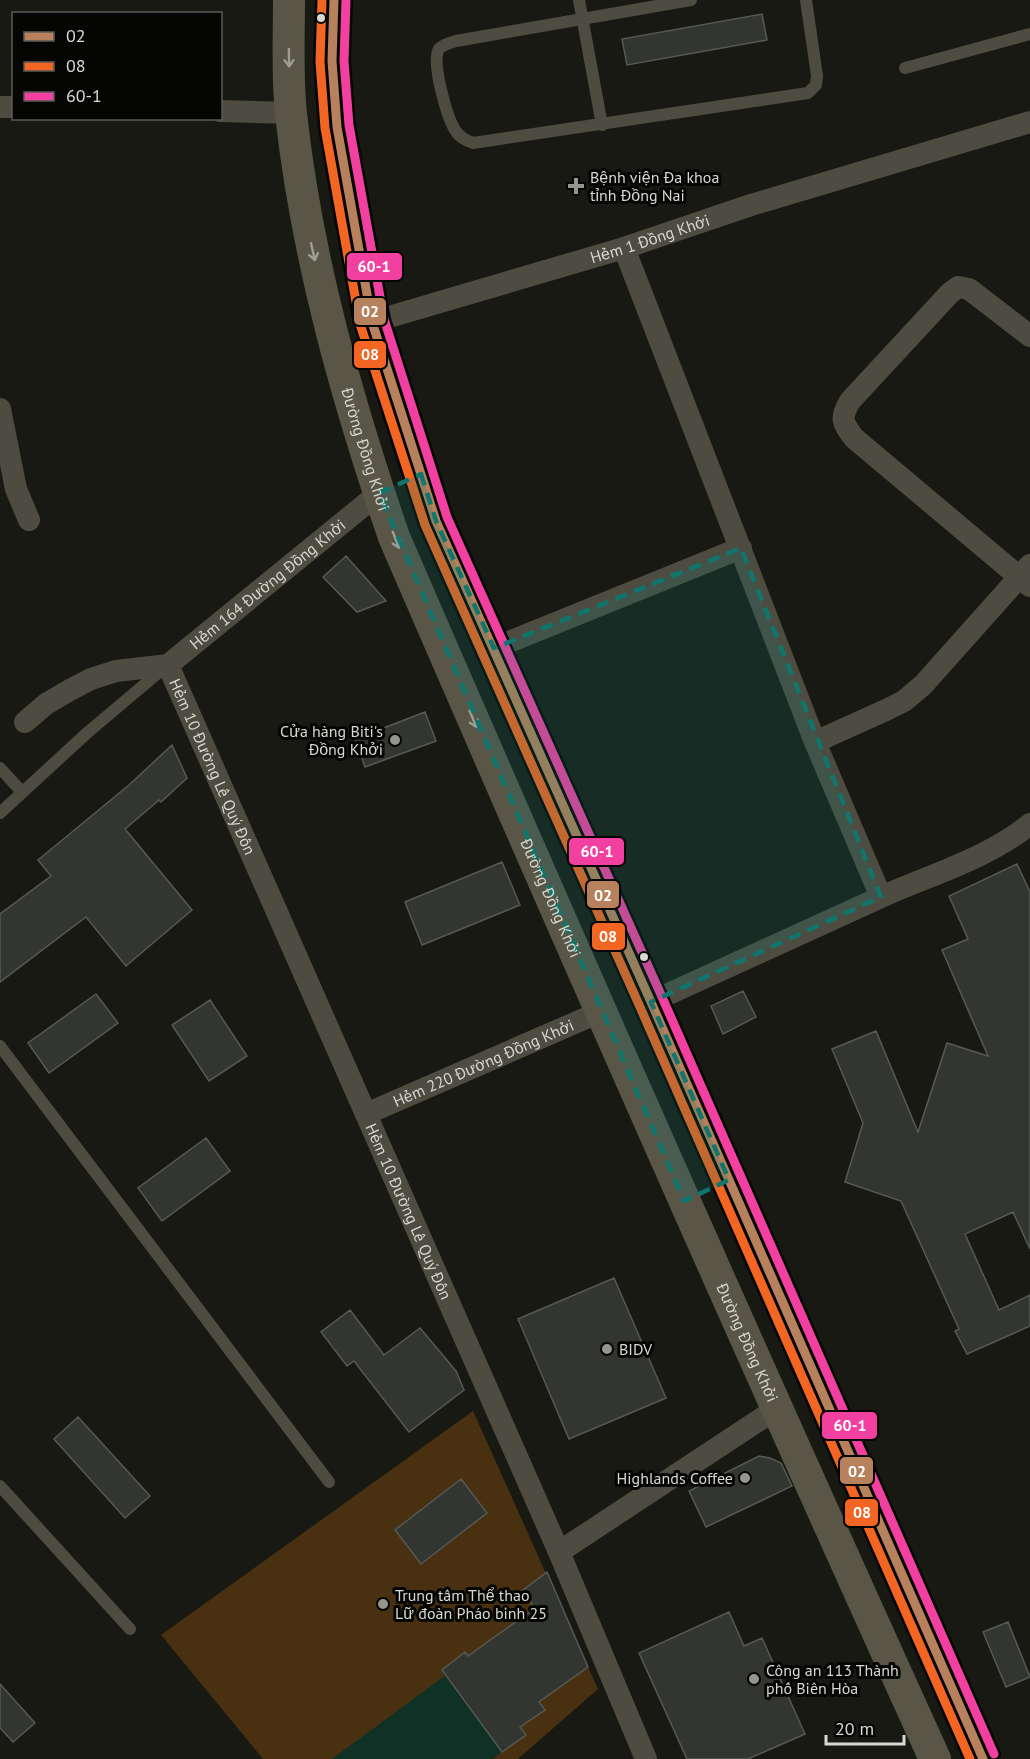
<svg xmlns="http://www.w3.org/2000/svg" width="1030" height="1759" font-family="'PT Sans',sans-serif">
<style>
.green{fill:#483010}
.water{fill:#0f3126}
.building{fill:#333531;stroke:#565954;stroke-width:1.5}
.lines{fill:none;stroke-linecap:round;stroke-linejoin:round}
.lane{stroke:#4e4b40;stroke-width:12}
.street{stroke:#4e4b40;stroke-width:22}
.secondary{stroke:#595648;stroke-width:32}
.bus-1-casing{stroke:#050603;stroke-width:14}
.bus-2-casing{stroke:#050603;stroke-width:14}
.bus-3-casing{stroke:#050603;stroke-width:14}
.bus-1{stroke:#b6815c;stroke-width:9}
.bus-2{stroke:#f26522;stroke-width:9}
.bus-3{stroke:#f240a1;stroke-width:9}
.oneway{stroke:#9e9e93}
.marked{fill:#0f766e;fill-opacity:0.2;stroke:#0f766e;stroke-width:4.5;stroke-dasharray:12 8;stroke-linejoin:round}
.bus-dot{fill:#d7d9d1;stroke:#050603;stroke-width:2}
.poi-dot{fill:#94968e;stroke:#050603;stroke-width:2}
.labels{text-anchor:middle;stroke-width:6;stroke-linejoin:round;paint-order:stroke}
.poi-label{font-size:16px;fill:#d7d9d1;stroke:#050603;text-anchor:start}
.street-label{font-size:16px;fill:#d7d9d1;stroke:#050603}
.line-badge{stroke:#050603;stroke-width:2}
.badge-label{font-size:16px;text-anchor:middle;font-weight:bold;fill:#fff}
</style>
<rect width="100%" height="100%" fill="#181913"/>
<path class="green" d="M473 1411 598 1689 518 1759H263L161 1635Z"/>
<path class="water" d="M446 1675 502 1752 493 1759H332Z"/>
<path class="building" d="M762 14 767 40 627 65 622 39Z
M346 556 386 601 357 612 323 577Z
M425 712 436 741 365 767 355 739Z
M172 745 187 778 161 802 159 800 125 829 192 910 126 966 86 917 0 982V914L51 876 38 860 129 785Z
M502 862 520 905 422 945 405 902Z
M1017 864 1030 892V1249L1013 1212 965 1234 999 1310 1030 1295V1326L967 1354 955 1331 959 1329 901 1201 845 1182 863 1123 832 1049 876 1031 918 1132 947 1043 988 1056 942 950 968 939 949 896Z
M743 991 756 1017 723 1034 711 1006Z
M96 994 118 1023 49 1073 28 1043Z
M210 1000 247 1056 209 1081 172 1025Z
M206 1138 230 1171 162 1221 138 1188Z
M614 1278 666 1398 569 1439 518 1319Z
M350 1310 384 1355 420 1328 456 1371 464 1390 409 1432 354 1361 347 1366 321 1332Z
M78 1417 150 1496 125 1518 54 1439Z
M759 1456 770 1458 781 1463 792 1486 706 1527 689 1491Z
M461 1479 487 1513 421 1564 395 1530Z
M547 1572 588 1667 539 1702 545 1710 520 1727 526 1735 502 1752 442 1670 465 1652 468 1656 535 1608 522 1591Z
M729 1612 744 1646 762 1638 805 1734 748 1759H687L639 1653Z
M1008 1622 1030 1677 1006 1687 983 1632Z
M0 1684 35 1723 13 1742 0 1728Z"/>
<g class="lines">
<path class="lane" d="M579 0 602 125
M691 0 456 41C450 43 443 44 439 49 431 62 447 117 455 130 459 137 465 140 473 143L808 93 816 85 817 76 806 0
M905 68 1030 34
M0 768 22 792
M0 813 87 733 164 668
M0 1046 329 1482
M0 1486 130 1629"/>
<g class="street">
<path d="M0 107H14"/>
<path d="M220 111 291 113"/>
<path d="M624 248 815 742 881 897"/>
<path id="s1" d="M372 322 624 248 751 205 1030 122"/>
<path d="M1030 336 969 289 958 287 950 293 850 401C840 419 842 422 854 438L1030 586"/>
<path d="M0 409 16 489 29 520"/>
<path d="M494 648 741 548"/>
<path id="s2" d="M168 665 559 1552 646 1759"/>
<path id="s3" d="M25 722 46 704 68 691 91 679 116 671 168 665 379 493"/>
<path d="M815 742 886 710 904 701 923 685 1030 565"/>
<path d="M651 1002C727 967 803 932 879 898 929 875 987 859 1030 824"/>
<path id="s4" d="M366 1114 600 1012"/>
<path d="M559 1552 776 1409"/>
</g>
<g class="secondary">
<path id="s5" d="M289 0C289 38 287 76 291 114 307 259 347 400 394 537 571 946 751 1354 935 1759"/>
<path d="M334 0 332 61 337 127 372 322 436 521 651 1002 983 1759"/>
</g>
<g class="bus-1-casing">
<path id="bus-1" d="M334 0 332 61 337 127 372 322 436 521 651 1002 983 1759"/>
</g>
<g class="bus-2-casing">
<path id="bus-2" d="M322 0 320 62 325 128 360 324 425 525 640 1007 970 1759"/>
</g>
<g class="bus-3-casing">
<path id="bus-3" d="M346 0 344 61 349 125 384 319 447 517 662 997 994 1754"/>
</g>
<use href="#bus-1" class="bus-1"/>
<use href="#bus-2" class="bus-2"/>
<use href="#bus-3" class="bus-3"/>
</g>
<defs><path id="oneway-shaft" d="M-6 0H5M1.5-3L5.5 0L1.5 3" fill="none" stroke-width="1.6" stroke-linecap="round" stroke-linejoin="round" transform="scale(1.5)"/></defs>
<g class="oneway">
<use href="#oneway-shaft" transform="translate(289 58) rotate(89)"/>
<use href="#oneway-shaft" transform="translate(313 252) rotate(77)"/>
<use href="#oneway-shaft" transform="translate(396 540) rotate(68)"/>
<use href="#oneway-shaft" transform="translate(473 719) rotate(67)"/>
</g>
<path class="marked" d="M421 474 436 521 494 648 741 548 881 897 651 1002 729 1180 684 1201 379 493Z"/>
<g class="bus-dot">
<circle cx="321" cy="18" r="5"/>
<circle cx="644" cy="957" r="5"/>
</g>
<g class="poi-dot">
<path d="M573 177h6v6h6v6h-6v6h-6v-6h-6v-6h6z"/>
<circle cx="395" cy="740" r="6"/>
<circle cx="607" cy="1349" r="6"/>
<circle cx="745" cy="1478" r="6"/>
<circle cx="383" cy="1604" r="6"/>
<circle cx="754" cy="1679" r="6"/>
</g>
<g class="labels">
<g class="poi-label">
<text x="590" y="183">Bệnh viện Đa khoa<tspan x="590" dy="18">tỉnh Đồng Nai</tspan></text>
<text x="383" y="737" text-anchor="end">Cửa hàng Biti's<tspan x="383" dy="18">Đồng Khởi</tspan></text>
<text x="619" y="1355">BIDV</text>
<text x="733" y="1484" text-anchor="end">Highlands Coffee</text>
<text x="395" y="1601">Trung tâm Thể thao<tspan x="395" dy="18">Lữ đoàn Pháo binh 25</tspan></text>
<text x="766" y="1676">Công an 113 Thành<tspan x="766" dy="18">phố Biên Hòa</tspan></text>
</g>
<g class="street-label">
<text dy="6" stroke="none"><textPath href="#s1" startOffset="290">Hẻm 1 Đồng Khởi</textPath></text>
<text dy="6" stroke="none"><textPath href="#s5" startOffset="458">Đường Đồng Khởi</textPath></text>
<text dy="6" stroke="none"><textPath href="#s3" startOffset="286">Hẻm 164 Đường Đồng Khởi</textPath></text>
<text dy="6" stroke="none"><textPath href="#s2" startOffset="111">Hẻm 10 Đường Lê Quý Đôn</textPath></text>
<text dy="6" stroke="none"><textPath href="#s5" startOffset="944">Đường Đồng Khởi</textPath></text>
<text dy="6" stroke="none"><textPath href="#s4" startOffset="128">Hẻm 220 Đường Đồng Khởi</textPath></text>
<text dy="6" stroke="none"><textPath href="#s2" startOffset="597">Hẻm 10 Đường Lê Quý Đôn</textPath></text>
<text dy="6" stroke="none"><textPath href="#s5" startOffset="1430">Đường Đồng Khởi</textPath></text>
</g>
</g>
<g class="line-badge">
<rect x="346" y="252" width="57" height="29" rx="6" fill="#f240a1"/>
<rect x="353" y="297" width="34" height="29" rx="6" fill="#b6815c"/>
<rect x="353" y="340" width="34" height="29" rx="6" fill="#f26522"/>
<rect x="568" y="837" width="57" height="29" rx="6" fill="#f240a1"/>
<rect x="586" y="880" width="34" height="29" rx="6" fill="#b6815c"/>
<rect x="591" y="922" width="35" height="29" rx="6" fill="#f26522"/>
<rect x="821" y="1411" width="57" height="29" rx="6" fill="#f240a1"/>
<rect x="839" y="1456" width="35" height="29" rx="6" fill="#b6815c"/>
<rect x="844" y="1498" width="35" height="29" rx="6" fill="#f26522"/>
</g>
<g class="badge-label">
<text x="374" y="272">60-1</text>
<text x="370" y="317">02</text>
<text x="370" y="360">08</text>
<text x="597" y="857">60-1</text>
<text x="603" y="901">02</text>
<text x="608" y="942">08</text>
<text x="850" y="1431">60-1</text>
<text x="857" y="1477">02</text>
<text x="862" y="1518">08</text>
</g>
<rect x="12" y="12" width="210" height="108" fill="#050603" stroke="#595a55" stroke-width="1.5"/>
<rect x="24" y="32" width="30" height="9" fill="#b6815c" stroke="#595a55" stroke-width="1.5"/>
<text x="66" y="42" font-size="18" fill="#d7d9d1">02</text>
<rect x="24" y="62" width="30" height="9" fill="#f26522" stroke="#595a55" stroke-width="1.5"/>
<text x="66" y="72" font-size="18" fill="#d7d9d1">08</text>
<rect x="24" y="92" width="30" height="9" fill="#f240a1" stroke="#595a55" stroke-width="1.5"/>
<text x="66" y="102" font-size="18" fill="#d7d9d1">60-1</text>
<path d="M826 1735v9h78v-9" fill="none" stroke="#d7d9d1" stroke-width="3"/>
<text x="835" y="1735" font-size="18" fill="#d7d9d1" stroke="#050603" stroke-width="4.5" paint-order="stroke">20 m</text>
</svg>
